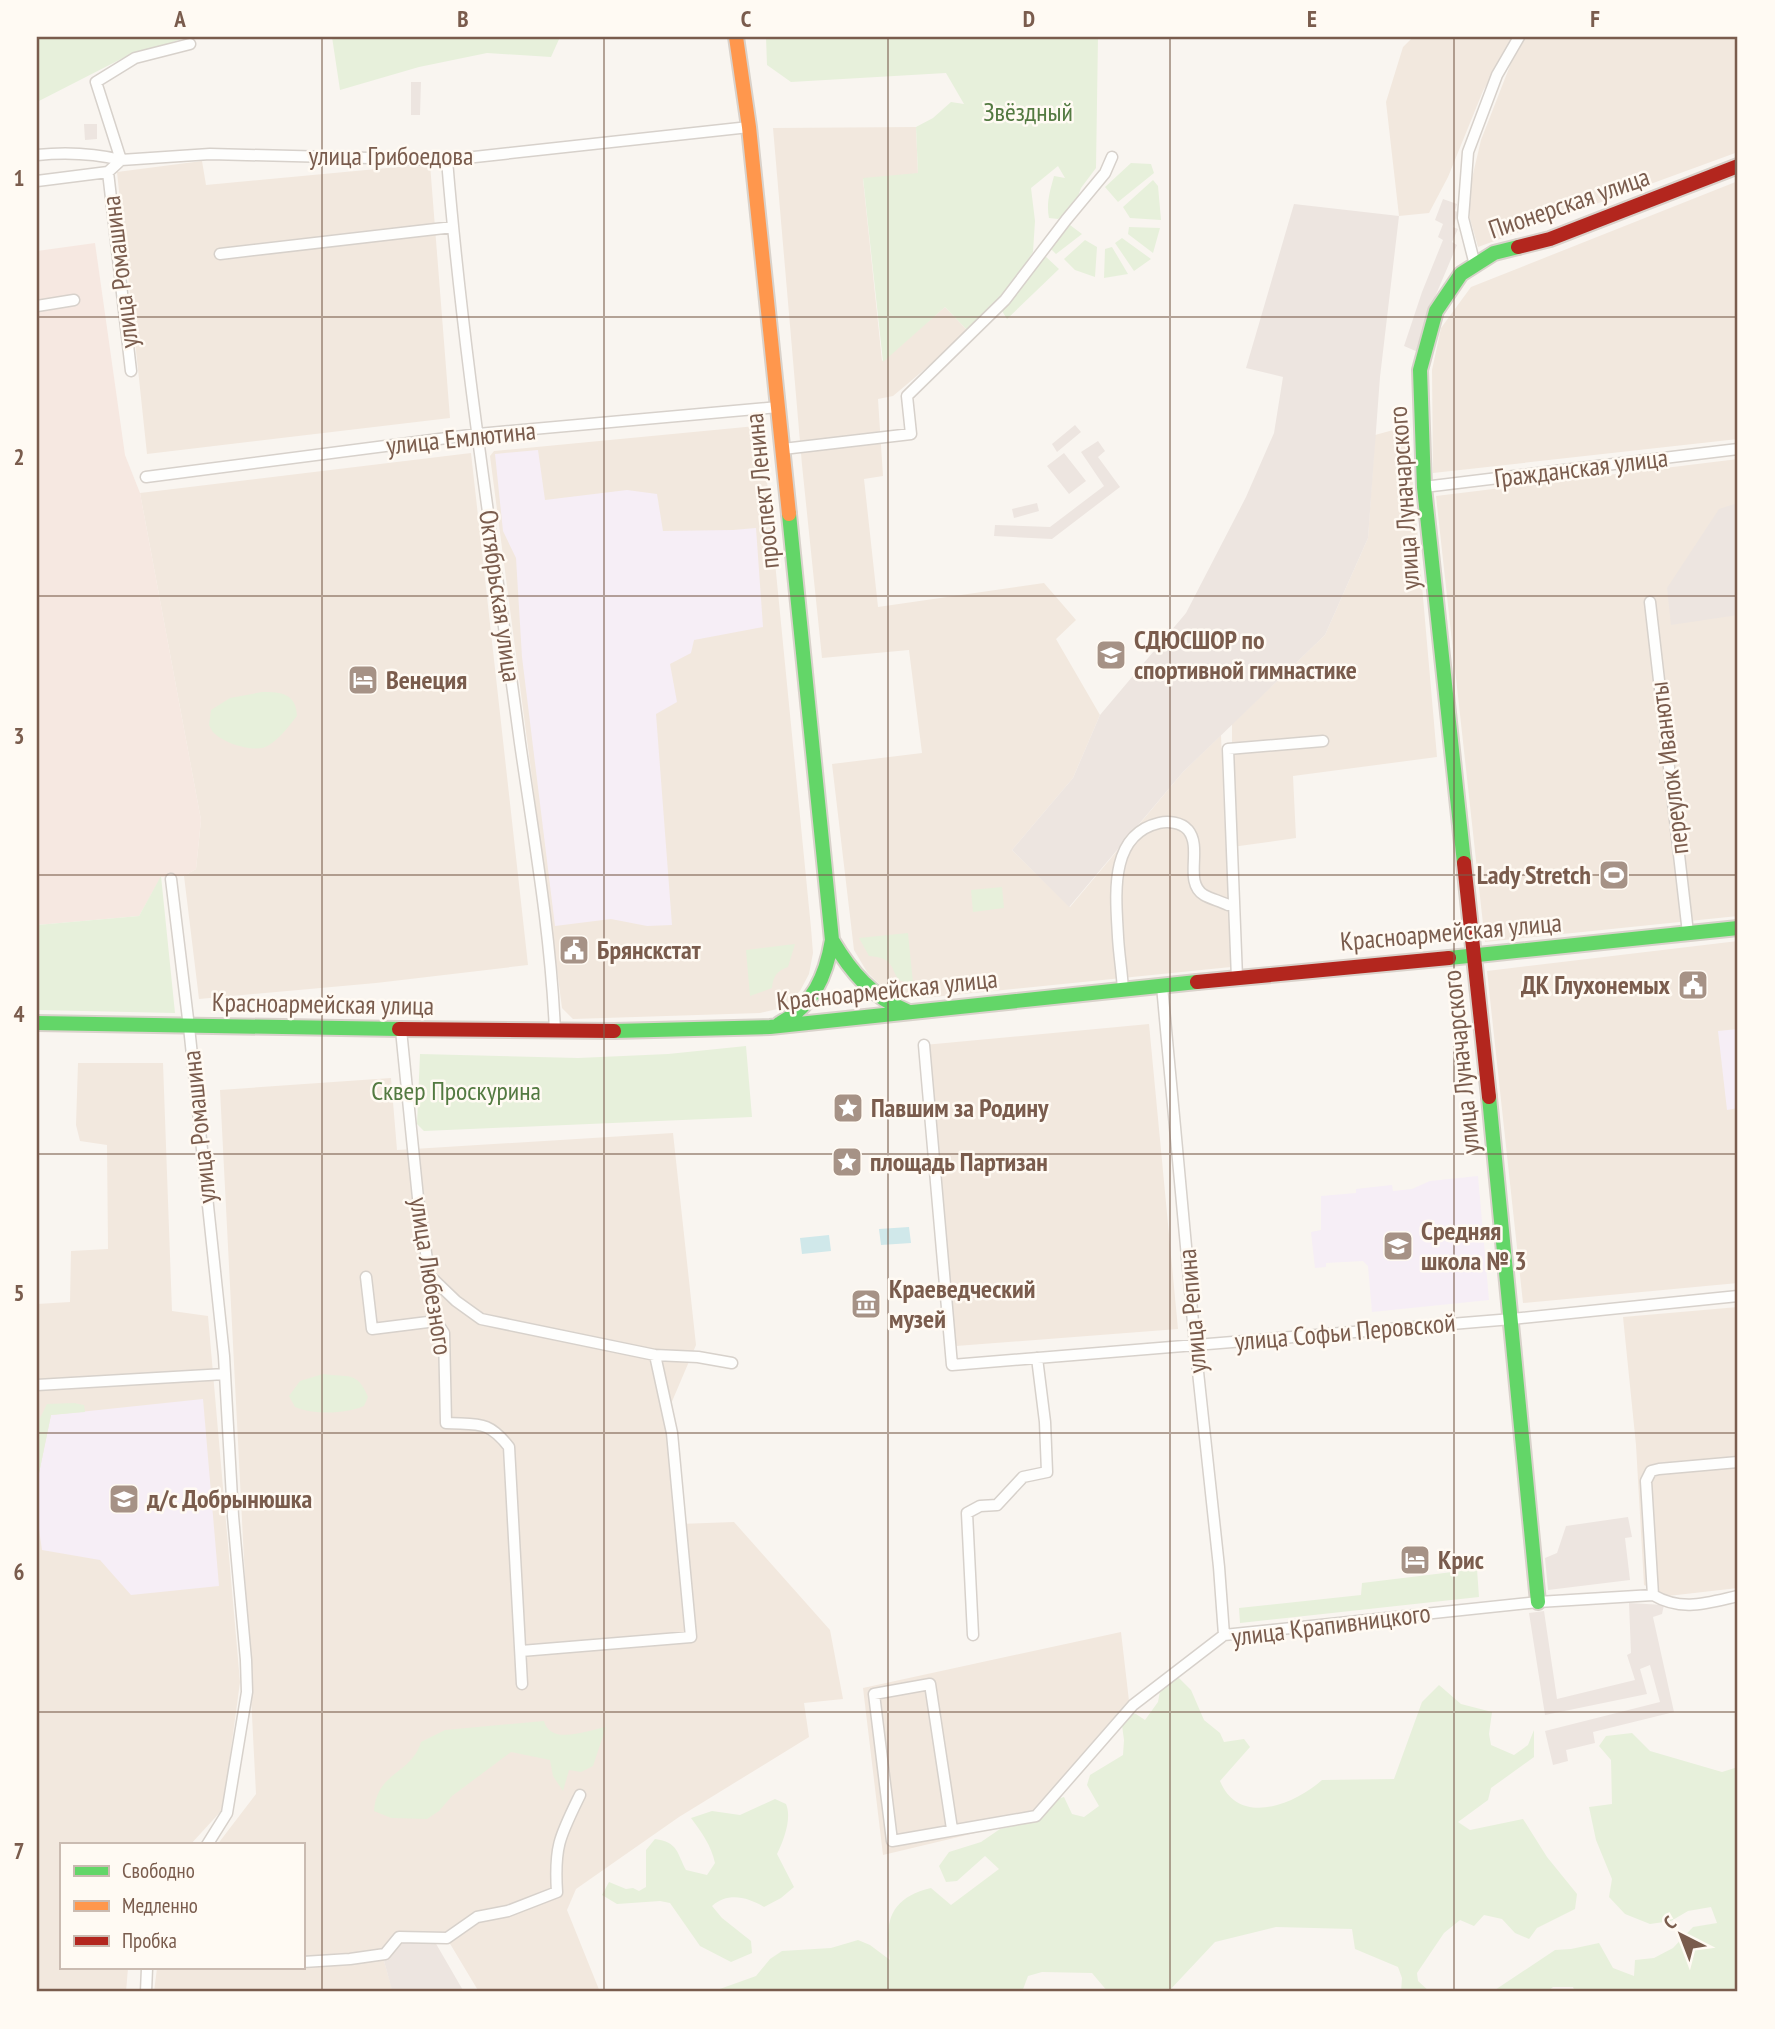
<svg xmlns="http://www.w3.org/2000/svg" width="1775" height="2029" font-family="'PT Sans Narrow',sans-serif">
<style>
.residential{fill:#f2e8de}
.commercial{fill:#f6e8e1}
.industrial{fill:#ede5e0}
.education{fill:#f6eef6}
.green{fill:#e7f0db}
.water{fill:#d0e8ea}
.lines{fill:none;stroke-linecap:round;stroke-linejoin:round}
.street-casing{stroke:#d7d1cb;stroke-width:13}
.fast-casing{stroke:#d9d2cb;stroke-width:18}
.slow-casing{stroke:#d9d2cb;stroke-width:18}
.jam-casing{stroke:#d9d2cb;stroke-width:18}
.street{stroke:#fefefd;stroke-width:10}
.fast{stroke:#63d668;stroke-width:14}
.slow{stroke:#ff974d;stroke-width:14}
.jam{stroke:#b3261e;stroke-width:14}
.grid{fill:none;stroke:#7a5c4d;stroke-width:2;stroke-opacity:0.55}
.labels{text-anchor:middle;stroke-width:5;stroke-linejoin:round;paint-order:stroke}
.park-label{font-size:26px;fill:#537a41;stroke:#fffaf3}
.street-label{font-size:26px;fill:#7a5c4d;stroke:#fffaf3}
.poi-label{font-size:26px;font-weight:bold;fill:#7a5c4d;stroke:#fffaf3;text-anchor:start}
.neatline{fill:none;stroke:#7a5c4d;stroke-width:2.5}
.grid-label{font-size:23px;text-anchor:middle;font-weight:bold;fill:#7a5c4d}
</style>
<rect width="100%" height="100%" fill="#f9f5f0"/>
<path class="residential" d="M1413 37H1513L1483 91 1448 177 1429 213 1399 216 1386 102 1403 47Z
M1526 37H1738V152L1478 247 1470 219 1469 191 1481 140 1511 63Z
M916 127 918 174 863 179 882 361 945 307 969 332 893 396 878 399 883 476 864 479 878 607 1044 583 1076 620 1056 639 1100 715 1073 778 1012 850 1070 907 1183 772 1221 735 1231 967 913 999 887 990 877 982 867 972 854 950 832 764 922 753 909 650 822 658 802 465 773 128Z
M202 161 206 185 430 164 450 418 147 454 117 172Z
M1738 181V439L1433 473 1432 370 1441 328 1471 287Z
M756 426 762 430 811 928 813 953 809 974 800 991 782 1008 760 1013 573 1019 562 1008 490 456 494 451Z
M1408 426 1437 757 1293 776 1296 838 1232 847V724L1325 635 1368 538 1375 435Z
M471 453 528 965 376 983 199 999 184 876 196 869 201 820 140 493Z
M1738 459V916L1485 942 1436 496Z
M1738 941V1283L1523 1303 1487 971Z
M1149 1024 1178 1329 956 1346 943 1254 924 1045Z
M78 1063H163L172 1311 208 1316 240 1682 223 1809 190 1845H61V1968H128L126 1992H37V1304L70 1302 71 1251 108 1249 107 1145 80 1141 76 1125Z
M391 1078 397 1150 673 1133 696 1345 665 1418 669 1422 679 1524 734 1522 830 1630 843 1699 804 1703 809 1737 679 1817 576 1889 567 1910 600 1992H479L449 1942H404L384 1961 393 1992H154L157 1968H303V1845H217L256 1794 220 1090Z
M1738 1307V1588L1668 1596 1644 1585 1636 1445 1623 1317Z
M1121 1632 1129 1701 1034 1819 883 1855 863 1688Z"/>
<path class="commercial" d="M95 243 125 455 140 493 201 820 196 869 184 876 161 877 139 916 37 925V251Z"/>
<path class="industrial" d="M411 82H421L420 115H411Z
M84 124H97V139L85 140Z
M1443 199 1457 204 1455 211 1458 212 1453 227 1458 229 1452 242 1457 245 1435 297 1418 352 1404 346 1422 292 1443 240 1438 237 1443 224 1435 220Z
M1294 204 1399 216 1380 377 1368 538 1325 635 1183 772 1069 907 1012 850 1073 778 1100 715 1186 613 1246 497 1274 433 1283 377 1246 368Z
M1075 425 1081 432 1057 452 1052 444Z
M1098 441 1105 451 1098 457 1120 487 1052 539 994 536 995 525 1050 527 1104 486 1081 452Z
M1064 453 1086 481 1069 494 1047 466Z
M1037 503 1039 511 1014 518 1012 509Z
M1738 503V615L1671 625 1667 588 1719 509Z
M1628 1517 1632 1537 1625 1538 1630 1580 1548 1590 1545 1558 1557 1553 1566 1526Z
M1629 1603 1664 1605 1662 1614 1653 1617 1674 1712 1593 1732 1595 1743 1566 1750 1568 1761 1553 1765 1545 1731 1660 1702 1650 1665 1640 1669 1647 1694 1545 1715 1529 1613 1544 1611 1557 1699 1635 1680 1627 1655 1631 1653Z
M404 1942H435L464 1992H395L392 1990 384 1961Z"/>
<path class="education" d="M538 450 545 500 627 490 657 494 663 531 733 530 756 528 763 627 694 640 691 653 670 664 677 702 656 714 672 925 647 926 611 919 555 926 522 657 516 558 503 531 495 454Z
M1738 1029V1108L1727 1110 1718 1031Z
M1478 1176 1489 1300 1372 1312 1368 1266 1363 1261 1326 1263V1267L1315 1268 1311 1232 1321 1230V1196L1356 1193V1189L1392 1185 1393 1191 1412 1189 1430 1181Z
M203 1399 219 1586 131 1595 100 1560 42 1550 37 1515V1483L51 1415Z"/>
<path class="green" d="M37 37H188L123 58 37 102Z
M332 37H560L551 57 487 53 419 67 340 90Z
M766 37H1098L1096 168 1081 188 1075 205 1058 219 1049 218C1046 203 1050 191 1054 176L1065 178 1058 166 1031 188 1035 221 1033 252 1007 292 973 324 969 332 945 307 883 362 863 178 918 173 916 127 933 118 951 102 964 104 946 73 791 82 767 65Z
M1131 163 1151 164 1154 173 1118 202 1105 187Z
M1153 180 1158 186 1161 220 1130 218 1123 207Z
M1070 225 1082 234 1056 254 1051 249Z
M1129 227 1160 228 1153 253 1128 234Z
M1122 238 1151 259 1134 271 1115 243Z
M1085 240 1097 247 1095 277 1075 270 1064 259Z
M1112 247 1128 274 1104 278 1105 249Z
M1044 255 1059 269 1007 319 1002 311Z
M262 692C281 692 296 693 297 716 289 726 280 738 269 745 257 754 226 744 215 734 212 732 211 728 209 725L211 710 230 698Z
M161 876 175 1013 37 1010V925L139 916Z
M1002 887 1004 908 973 912 971 890Z
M908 933 913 983C884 983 905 958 869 956L859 938Z
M795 944 788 967C777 971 773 976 772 988L750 996 746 950Z
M746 1046 752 1117 424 1131 417 1124 420 1054 578 1058 668 1054Z
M323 1374C348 1378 357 1370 368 1397L364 1406C346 1414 314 1415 295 1407L289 1396 300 1381Z
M74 1403 84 1405 85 1412 51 1415 37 1483V1424L47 1404Z
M1477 1569 1479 1597 1240 1623 1239 1608 1361 1595 1362 1583Z
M1178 1677 1191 1690 1204 1720 1220 1733 1224 1742 1244 1739 1250 1747 1220 1781C1239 1827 1294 1805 1322 1780L1394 1779 1422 1702 1439 1685 1461 1704 1492 1712 1489 1734 1491 1745 1514 1755 1528 1745 1534 1730V1757L1491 1788 1488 1800 1458 1822 1470 1830 1523 1819 1547 1857 1577 1894 1575 1909 1537 1928 1529 1939 1515 1933 1502 1919 1484 1915 1474 1926 1460 1920 1444 1933 1417 1973 1418 1981 1430 1992H1401L1402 1978 1398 1967 1355 1949 1352 1929 1276 1927 1215 1942 1168 1992H1108L1092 1973 1042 1972 1028 1976 1022 1992H717V1990L756 1976 770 1959 782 1951 831 1948 858 1940 870 1945 890 1960C884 1921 890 1898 931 1888L951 1905 999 1869 985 1856 957 1881 946 1882 939 1866 949 1852 981 1842 1000 1829 1029 1822 1057 1799 1064 1797 1072 1814 1084 1817 1099 1806 1087 1785 1090 1775 1123 1755 1124 1740 1120 1711 1136 1714 1145 1720 1158 1702 1162 1681Z
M544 1721C550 1746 589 1730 606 1727L593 1766 581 1772 569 1770 563 1791 553 1776 550 1760 511 1752 452 1796 439 1811 427 1819 391 1818 374 1811C377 1771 411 1775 421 1742L445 1730Z
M1632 1733 1650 1751 1722 1772 1738 1767V1992H1575L1573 1987H1553L1547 1992H1492L1555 1950 1571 1949 1599 1943 1613 1968 1634 1976 1635 1960 1654 1958 1673 1948 1693 1927 1717 1923 1711 1907 1688 1911 1671 1921 1650 1924 1625 1914 1609 1897 1612 1879 1596 1840 1589 1807 1612 1804 1611 1760 1599 1746 1606 1736Z
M775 1799 786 1804C792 1818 784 1840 777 1854L794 1887 781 1898 764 1907C747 1897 728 1892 712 1906L722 1918 751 1941 752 1953 731 1962 700 1946 670 1903 660 1901 617 1904 602 1895 609 1882 626 1889 633 1888 639 1891 646 1887V1850L655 1839C678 1842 677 1853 686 1870L707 1875 715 1863C711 1845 702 1833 691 1818L712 1811 740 1815Z"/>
<path class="water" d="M909 1227 911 1243 881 1245 879 1229Z
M829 1235 831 1251 802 1254 800 1238Z"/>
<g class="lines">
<g class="street-casing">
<path id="street" d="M37 155C66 152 92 153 121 160
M121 160 96 82 135 58 190 44
M447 160C463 355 494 549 520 743 534 839 551 935 555 1032
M108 172 131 371
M37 181 108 172 121 160 210 154 447 160 749 127
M220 254 453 227
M1475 265 1463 218 1468 152 1497 75 1519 37
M37 306 74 300
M783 449 911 434 907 396 1005 300 1066 220 1105 173 1112 157
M146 477 478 434 778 407
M1424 487 1738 449
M1650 602 1688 933
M171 879 189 1027 224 1356 233 1516 246 1660 247 1692 227 1813 207 1845
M1237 978 1228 749 1323 741
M1162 986 1195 1344 1219 1567 1224 1635
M1123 990C1122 972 1119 955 1118 937 1116 897 1108 835 1159 823 1168 821 1181 822 1188 830 1203 848 1183 882 1204 895 1211 899 1220 901 1228 905
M401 1030 418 1198 436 1321 444 1333 446 1423C479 1425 488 1420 509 1447L522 1684
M924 1045 952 1365 1512 1319 1738 1296
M366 1277 372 1329 436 1321
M431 1277 456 1301 481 1319 655 1355 698 1357 732 1363
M37 1385 225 1374
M1653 1595 1646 1481 1651 1471 1659 1469 1738 1462
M973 1635 967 1513 980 1506 997 1505 1023 1477 1047 1472 1045 1422 1037 1358
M521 1651 691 1637 672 1433 655 1355
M952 1829 930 1684 874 1694 892 1841 1036 1816 1133 1705 1224 1635 1538 1602 1653 1595C1682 1612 1707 1603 1738 1596
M303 1962 350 1959 385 1954 399 1937 447 1938 477 1917 508 1911 557 1892C554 1846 560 1836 580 1795
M146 1992 147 1968"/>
</g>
<g class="fast-casing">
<path id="fast" d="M1464 863 1424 487 1420 370 1436 311 1461 274 1494 253 1518 247
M832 940C851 972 872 997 907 1011
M1449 958 1738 928
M37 1023 399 1029
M779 1024C813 1006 826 976 832 940L789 514
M614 1031 770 1027 1197 982
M1489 1097 1538 1602"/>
</g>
<g class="slow-casing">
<path id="slow" d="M736 37 749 127 789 514"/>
</g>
<g class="jam-casing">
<path id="jam" d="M1518 247 1550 239 1738 166
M1464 863 1489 1097
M1197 982 1449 958
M399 1029 614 1031"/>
</g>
<use href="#street" class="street"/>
<use href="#fast" class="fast"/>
<use href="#slow" class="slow"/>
<use href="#jam" class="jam"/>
</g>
<path class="grid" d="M322 37V1992M604 37V1992M888 37V1992M1170 37V1992M1454 37V1992M37 317H1738M37 596H1738M37 875H1738M37 1154H1738M37 1433H1738M37 1712H1738"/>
<defs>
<g id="school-square" transform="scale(1.575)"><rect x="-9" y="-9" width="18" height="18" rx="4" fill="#a69286" stroke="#fffaf3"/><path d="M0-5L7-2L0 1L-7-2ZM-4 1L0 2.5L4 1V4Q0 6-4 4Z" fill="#fff"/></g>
<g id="hotel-square" transform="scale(1.575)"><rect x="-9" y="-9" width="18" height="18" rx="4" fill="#a69286" stroke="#fffaf3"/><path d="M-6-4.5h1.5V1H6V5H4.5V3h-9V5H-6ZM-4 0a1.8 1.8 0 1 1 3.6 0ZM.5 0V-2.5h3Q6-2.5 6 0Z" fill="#fff"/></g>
<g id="stadium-square" transform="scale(1.575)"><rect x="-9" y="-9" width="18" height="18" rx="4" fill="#a69286" stroke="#fffaf3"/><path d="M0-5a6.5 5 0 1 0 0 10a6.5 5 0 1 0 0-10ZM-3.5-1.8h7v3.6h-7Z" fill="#fff"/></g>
<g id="civic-square" transform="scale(1.575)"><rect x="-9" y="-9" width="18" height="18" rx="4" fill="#a69286" stroke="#fffaf3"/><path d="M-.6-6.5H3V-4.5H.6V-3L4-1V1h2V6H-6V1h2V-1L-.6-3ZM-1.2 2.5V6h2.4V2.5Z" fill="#fff"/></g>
<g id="sight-square" transform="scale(1.575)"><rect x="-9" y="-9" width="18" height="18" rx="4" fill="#a69286" stroke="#fffaf3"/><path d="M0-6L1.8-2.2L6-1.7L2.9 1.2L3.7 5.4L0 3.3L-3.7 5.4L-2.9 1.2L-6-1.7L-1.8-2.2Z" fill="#fff"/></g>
<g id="museum-square" transform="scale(1.575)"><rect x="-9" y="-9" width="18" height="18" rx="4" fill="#a69286" stroke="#fffaf3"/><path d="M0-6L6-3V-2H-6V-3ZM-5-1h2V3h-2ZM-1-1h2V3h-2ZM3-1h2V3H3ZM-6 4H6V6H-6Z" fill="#fff"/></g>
</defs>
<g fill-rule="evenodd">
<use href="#school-square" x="1111" y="655"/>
<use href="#hotel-square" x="363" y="680"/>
<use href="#stadium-square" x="1614" y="875"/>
<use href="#civic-square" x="574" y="950"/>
<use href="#civic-square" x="1693" y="985"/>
<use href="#sight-square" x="848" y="1108"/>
<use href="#sight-square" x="847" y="1162"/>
<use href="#school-square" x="1398" y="1246"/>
<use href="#museum-square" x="866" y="1304"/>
<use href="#school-square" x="124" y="1499"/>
<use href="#hotel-square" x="1415" y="1560"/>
</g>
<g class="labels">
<g class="park-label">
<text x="1028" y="121">Звёздный</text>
<text x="456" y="1100">Сквер Проскурина</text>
</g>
<g class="street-label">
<text x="391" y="165">улица Грибоедова</text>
<text transform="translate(1569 203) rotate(-19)" y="9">Пионерская улица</text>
<text transform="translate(120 272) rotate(-97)" y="9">улица Ромашина</text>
<text transform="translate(461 438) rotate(-6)" y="9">улица Емлютина</text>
<text transform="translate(1581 468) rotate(-7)" y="9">Гражданская улица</text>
<text transform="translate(762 491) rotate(-96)" y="9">проспект Ленина</text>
<text transform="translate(1404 498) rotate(-94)" y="9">улица Луначарского</text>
<text transform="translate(500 596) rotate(82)" y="9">Октябрьская улица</text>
<text transform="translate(1669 768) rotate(-97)" y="9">переулок Иванюты</text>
<text transform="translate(1451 932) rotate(-5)" y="9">Красноармейская улица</text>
<text transform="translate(887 990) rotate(-6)" y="9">Красноармейская улица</text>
<text transform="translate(323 1004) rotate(1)" y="9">Красноармейская улица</text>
<text transform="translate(1461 1062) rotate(-96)" y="9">улица Луначарского</text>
<text transform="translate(199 1127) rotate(-96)" y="9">улица Ромашина</text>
<text transform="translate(431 1276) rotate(81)" y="9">улица Любезного</text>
<text transform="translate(1192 1311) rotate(-95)" y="9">улица Репина</text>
<text transform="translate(1345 1332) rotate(-5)" y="9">улица Софьи Перовской</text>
<text transform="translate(1331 1625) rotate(-7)" y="9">улица Крапивницкого</text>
</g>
<g class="poi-label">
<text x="1134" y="649">СДЮСШОР по<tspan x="1134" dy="30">спортивной гимнастике</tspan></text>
<text x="386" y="689">Венеция</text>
<text x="1591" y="884" text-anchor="end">Lady Stretch</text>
<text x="597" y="959">Брянскстат</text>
<text x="1670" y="994" text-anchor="end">ДК Глухонемых</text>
<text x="871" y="1117">Павшим за Родину</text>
<text x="870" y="1171">площадь Партизан</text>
<text x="1421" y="1240">Средняя<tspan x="1421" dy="30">школа № 3</tspan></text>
<text x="889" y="1298">Краеведческий<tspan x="889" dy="30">музей</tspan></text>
<text x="147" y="1508">д/с Добрынюшка</text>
<text x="1438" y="1569">Крис</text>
</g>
</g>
<rect width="1775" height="2029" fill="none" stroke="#fffaf3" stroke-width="77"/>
<rect x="60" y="1843" width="245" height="126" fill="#fffaf3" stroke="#cabbb1" stroke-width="2"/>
<rect x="74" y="1866" width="35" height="10" fill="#63d668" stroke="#cabbb1" stroke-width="2"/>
<text x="122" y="1878" font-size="21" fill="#7a5c4d">Свободно</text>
<rect x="74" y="1901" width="35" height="10" fill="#ff974d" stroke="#cabbb1" stroke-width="2"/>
<text x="122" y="1913" font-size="21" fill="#7a5c4d">Медленно</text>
<rect x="74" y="1936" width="35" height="10" fill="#b3261e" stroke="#cabbb1" stroke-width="2"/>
<text x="122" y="1948" font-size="21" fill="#7a5c4d">Пробка</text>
<g transform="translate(1681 1935) rotate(318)" stroke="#fffaf3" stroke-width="5" paint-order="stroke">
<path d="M0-5L12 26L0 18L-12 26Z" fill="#7a5c4d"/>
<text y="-10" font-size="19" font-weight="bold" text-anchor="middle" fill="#7a5c4d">С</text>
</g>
<rect x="38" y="38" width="1698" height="1952" class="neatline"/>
<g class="grid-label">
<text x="180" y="27">A</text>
<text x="463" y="27">B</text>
<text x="746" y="27">C</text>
<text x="1029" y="27">D</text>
<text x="1312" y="27">E</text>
<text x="1595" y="27">F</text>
<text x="19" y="186">1</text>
<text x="19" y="465">2</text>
<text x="19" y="744">3</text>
<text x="19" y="1022">4</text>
<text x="19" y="1301">5</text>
<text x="19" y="1580">6</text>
<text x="19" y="1859">7</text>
</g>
</svg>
